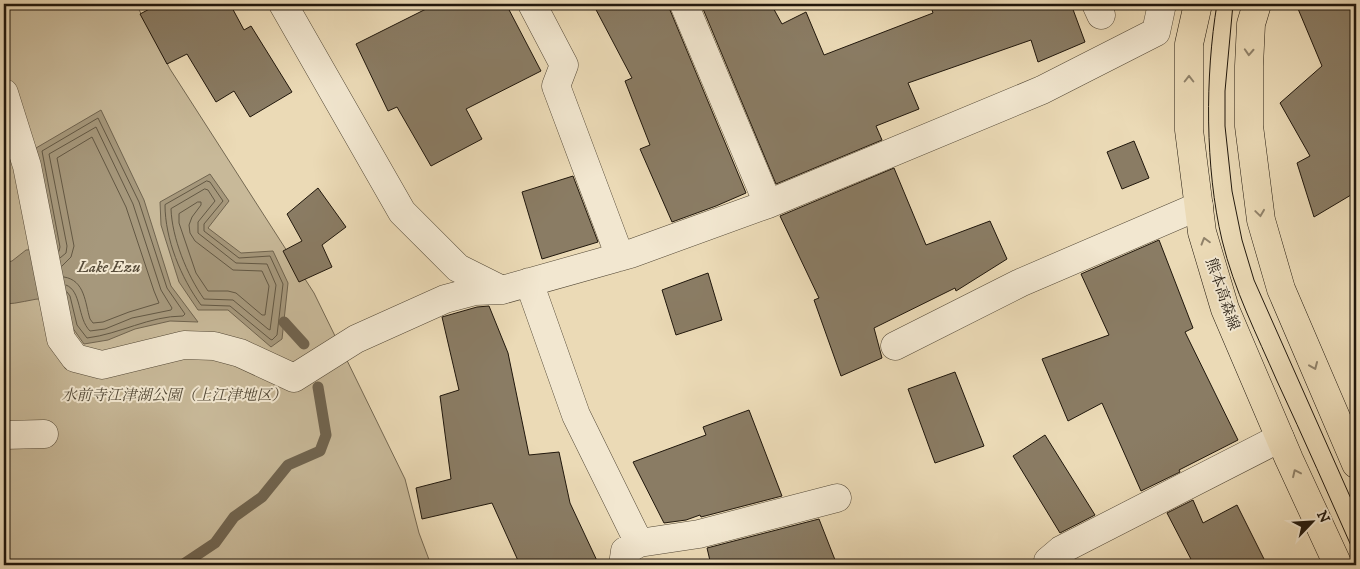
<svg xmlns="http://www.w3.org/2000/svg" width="1360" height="569" font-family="'IM FELL DW Pica','Noto Serif JP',serif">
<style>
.green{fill:#c8b999;stroke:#746852}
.water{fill:#a6987c;stroke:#70644f}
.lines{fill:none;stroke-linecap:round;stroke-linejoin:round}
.shore{stroke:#635844;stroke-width:1}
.stream{stroke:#70644f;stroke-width:11}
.building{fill:#8a7c64;stroke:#20170c}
.street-casing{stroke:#534836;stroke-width:29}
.primary-casing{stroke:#20170c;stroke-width:29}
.street{stroke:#f2e7d0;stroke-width:28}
.primary{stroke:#ebdab6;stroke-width:28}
.tram{stroke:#20170c;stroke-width:1}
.oneway{stroke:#90826a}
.labels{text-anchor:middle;stroke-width:4;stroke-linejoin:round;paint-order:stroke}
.street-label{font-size:15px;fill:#20170c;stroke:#f2e7d0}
.park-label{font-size:15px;font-style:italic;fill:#524836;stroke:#f2e7d0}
.water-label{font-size:16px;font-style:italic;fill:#564b39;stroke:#f2e7d0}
</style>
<rect width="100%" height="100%" fill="#ebdab6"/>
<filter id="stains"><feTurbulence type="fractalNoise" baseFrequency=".004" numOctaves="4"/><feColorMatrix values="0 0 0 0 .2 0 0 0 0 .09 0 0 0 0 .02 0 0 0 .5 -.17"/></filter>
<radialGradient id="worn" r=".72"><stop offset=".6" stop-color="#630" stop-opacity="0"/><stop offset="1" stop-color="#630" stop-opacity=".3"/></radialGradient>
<path class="green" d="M4 4H136L170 69 314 293 405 479 419 533 431 565H4Z"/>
<path class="water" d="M101 110 144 200 171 286 198 322 170 321 135 329 108 340 84 344 72 327 46 298C31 299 18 304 4 304V263L12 261 26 250 56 248 36 148Z
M210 174 229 201 208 228 241 253 273 251 288 283 282 339 271 347 228 310H198L179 282 161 225 160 202Z"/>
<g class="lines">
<path class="shore" d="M207 181 210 182 223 201 204 224V231L239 258 270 256 283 284 277 335 272 340 270 339 230 306 201 305C181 278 165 239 165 205Z
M205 189 208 190 215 201 198 222V233L236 263 267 264 276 285 270 330 268 329 233 300 204 299C187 275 172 238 171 209Z
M198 202H201V205L192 217 189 225 190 233 195 241 233 270 262 271 269 286 265 315H262L236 293 228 291H208L196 273 179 223V214Z
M59 251 60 247 42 151 98 118 139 202 167 288 185 314 183 316C149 316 120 334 87 338L77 325 70 296 67 292
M60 258 66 253 67 246 49 154 96 127 133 204 161 290 172 308 171 310 132 318 105 329 90 331C77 318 82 291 66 285
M62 266 71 257 74 246 57 158 92 137 126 207 154 291 159 303 129 312 103 322 93 323 90 319C85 303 85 280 64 277"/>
<path class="stream" d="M284 322 304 344
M182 565 215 543 234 517 262 497 288 465 320 451 326 435 318 387"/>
</g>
<path class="building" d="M159 4H230L244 30 251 26 292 92 250 117 234 91 216 102 187 54 167 64 140 14Z
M436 4H506L541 71 466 109 482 139 431 166 397 107 388 111 356 44Z
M593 4H669L670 10 746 193 716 206 672 222 640 149 650 145 625 81 632 78Z
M701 4H771L782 24 806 12 824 55 933 13 930 4H1071L1085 42 1038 62 1031 40 908 83 919 109 876 126 882 140 776 184Z
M1296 4H1356V192L1314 217 1297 163 1310 156 1280 103 1322 66Z
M1134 141 1149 178 1122 189 1107 152Z
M894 168 926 245 990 221 1007 259 956 291 955 288 874 328 882 358 841 376 814 300 819 298 780 216Z
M573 176 598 242 542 259 522 192Z
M318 188 346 227 322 245 332 267 299 282 283 251 302 241 287 214Z
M1159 240 1193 328 1185 332 1238 440 1179 470 1180 472 1141 491 1102 403 1068 421 1042 359 1109 335 1081 274Z
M708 273 722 320 676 335 662 290Z
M489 306 508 353 529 455 559 452 570 503 599 565H520L492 503 422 519 416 488 451 479 440 396 459 390 442 317 477 307Z
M955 372 984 446 935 463 908 389Z
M749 410 782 496 701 517 700 515 686 520 664 523 633 462 706 435 703 427Z
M1045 435 1095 515 1060 533 1013 456Z
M1193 500 1203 523 1237 505 1267 565H1194L1167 513Z
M819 519 837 565H711L707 548Z"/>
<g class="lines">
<g class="street-casing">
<path id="street" d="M283 4 402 212 458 268 502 290 630 254 768 204 1042 90 1156 32 1162 4
M532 4 564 65 556 86 620 257
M684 4 768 204
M1096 4 1101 15
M4 93 27 166 61 339 75 358 102 365 184 345 214 346 240 353 294 378 356 339 445 299 475 291 502 290
M529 282 576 415 639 543
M895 346 1020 283 1199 206
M4 435 44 434
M623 565 625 551 639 543 699 534 837 498
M1048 565V561L1061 550 1280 438"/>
</g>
<g class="primary-casing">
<path id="primary" d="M1198 4 1189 44V130L1202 232 1225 309 1289 459 1338 565
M1257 4 1251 24 1249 66V126L1261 220 1281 289 1356 464"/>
</g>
<use href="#street" class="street"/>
<use href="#primary" class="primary"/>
<path class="tram" d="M1217 4C1205 76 1205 168 1222 240 1234 290 1257 335 1277 381 1304 439 1330 498 1356 557
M1233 4 1225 91V126L1232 191 1242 240 1254 280 1356 510"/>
</g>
<defs><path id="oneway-chevron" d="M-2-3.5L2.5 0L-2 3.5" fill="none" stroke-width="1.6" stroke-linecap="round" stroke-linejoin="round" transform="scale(1.25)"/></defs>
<g class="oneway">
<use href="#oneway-chevron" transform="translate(1249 52) rotate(93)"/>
<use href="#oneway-chevron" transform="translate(1189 79) rotate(-90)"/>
<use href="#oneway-chevron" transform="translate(1260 213) rotate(82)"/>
<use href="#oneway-chevron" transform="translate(1205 241) rotate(-106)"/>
<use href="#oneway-chevron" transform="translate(1314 366) rotate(67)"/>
<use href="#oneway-chevron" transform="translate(1296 473) rotate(-115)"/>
</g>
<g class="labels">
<g class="street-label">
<text transform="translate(1223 294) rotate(71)" y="5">熊本高森線</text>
</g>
<g class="park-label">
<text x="174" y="400">水前寺江津湖公園（上江津地区）</text>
</g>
<g class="water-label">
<text x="109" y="272">Lake Ezu</text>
</g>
</g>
<rect width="1360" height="569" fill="none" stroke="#ebdab6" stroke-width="20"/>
<rect x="5" y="5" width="1350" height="559" fill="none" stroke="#20170c" stroke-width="2.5"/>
<rect x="10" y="10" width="1340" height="549" fill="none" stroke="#20170c"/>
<g transform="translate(1312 522) rotate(65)" stroke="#f2e7d0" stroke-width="4" paint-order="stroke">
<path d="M0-4L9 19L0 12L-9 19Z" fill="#20170c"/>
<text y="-8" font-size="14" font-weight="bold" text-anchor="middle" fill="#20170c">N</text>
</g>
<rect width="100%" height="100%" filter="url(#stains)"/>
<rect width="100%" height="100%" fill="url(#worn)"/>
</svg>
